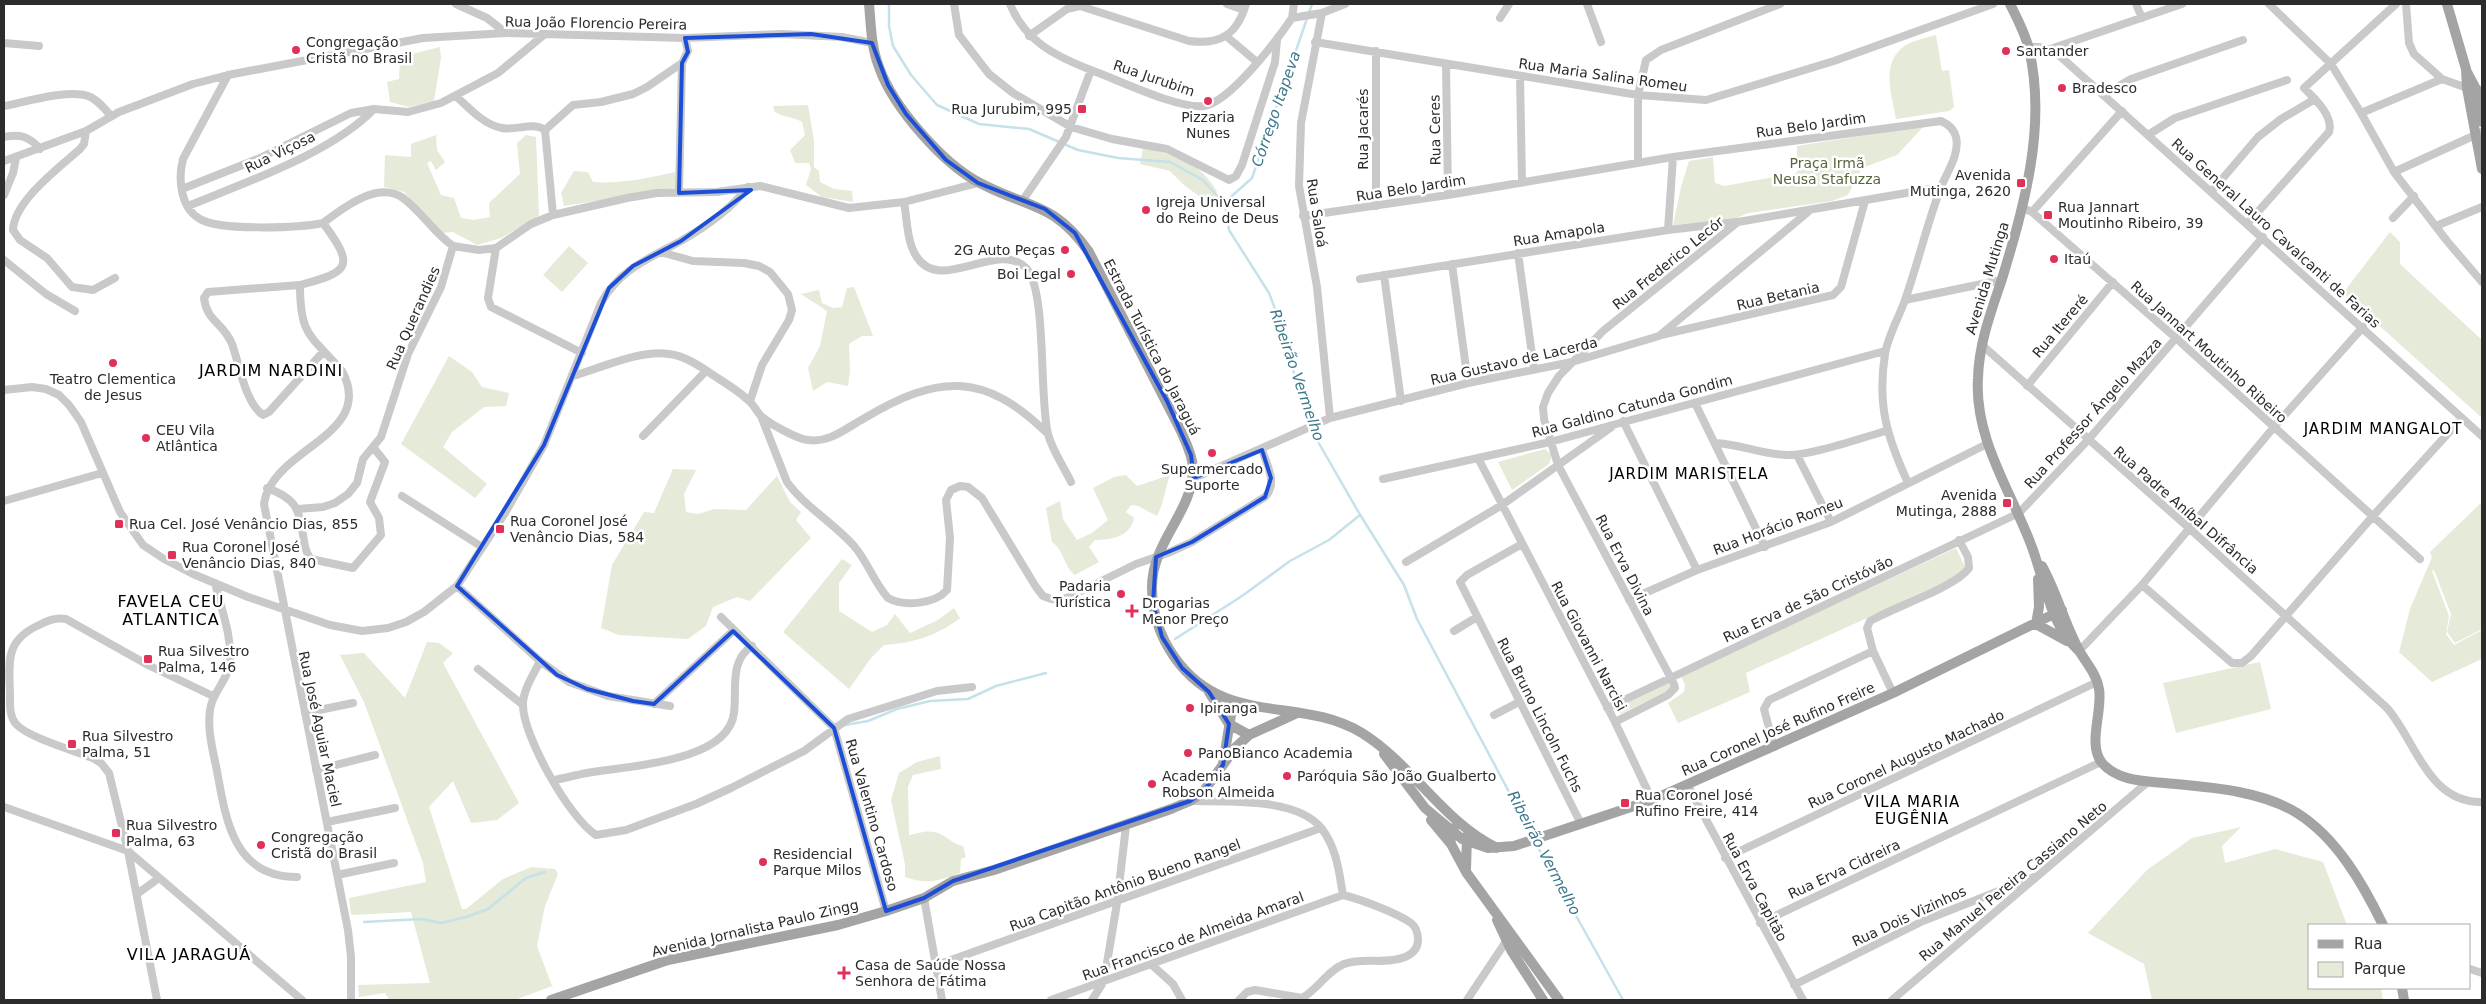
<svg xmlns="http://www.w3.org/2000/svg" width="2486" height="1004" font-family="'DejaVu Sans',sans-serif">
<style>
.green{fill:#e5ead9}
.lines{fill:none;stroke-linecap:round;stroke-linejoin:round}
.stream{stroke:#c5e1ea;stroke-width:2.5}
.minor{stroke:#c9c9c9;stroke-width:8}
.major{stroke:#a4a4a4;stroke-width:10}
.marked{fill:none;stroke:#1d4ed8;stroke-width:4;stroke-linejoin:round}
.poi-dot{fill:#e13058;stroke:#fff;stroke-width:2}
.labels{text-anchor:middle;stroke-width:5;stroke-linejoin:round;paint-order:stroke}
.street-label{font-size:14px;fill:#2c2c2c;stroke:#fff}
.poi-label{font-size:14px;fill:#2c2c2c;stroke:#fff;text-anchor:start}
.park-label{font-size:14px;fill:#56663b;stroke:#fff}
.water-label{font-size:15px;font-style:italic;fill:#3c798c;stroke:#fff}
.neighbourhood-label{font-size:15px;letter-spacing:1px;fill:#000;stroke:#fff}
.quarter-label{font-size:16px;letter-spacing:1px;fill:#000;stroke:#fff}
</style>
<rect width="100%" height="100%" fill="#fff"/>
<path class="green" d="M1936 35 1942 71 1949 70 1954 107 1949 111 1896 119C1892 96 1881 65 1902 48 1910 41 1926 38 1936 35Z
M440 47 441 58 434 101 409 107 390 102 387 82 399 79 400 57Z
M808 105 814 141V167L819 171 820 182 834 189 852 191 853 202 822 197 806 185 811 169 809 163H795L790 150 805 135 802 122C792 116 783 118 774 111L773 106Z
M1924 126 1897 155 1862 168 1848 195 1832 201 1748 213 1732 220 1673 225 1681 187 1689 161 1713 157 1715 183 1724 186 1797 173V146Z
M436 135 437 150 445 162 436 170 431 161 427 163 441 195 454 198 461 218 474 220 490 217 489 203 520 174 517 143 526 135 536 137 539 216 501 238 477 245 453 232 441 233 404 192 384 187 385 155 411 157V144Z
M1143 148C1173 154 1202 163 1217 192L1210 204 1185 186 1170 171 1140 164Z
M574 171 588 172 593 182C620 184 649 178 675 172L676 188 564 206 561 193Z
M2390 232 2400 242V264L2482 340V418L2343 293Z
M569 246 588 263 562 292 543 275Z
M854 287 873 336H862L849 344 850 372 848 386 827 382 813 391 808 368 820 346 827 311 801 294 819 290 822 303 833 308 842 307 847 288Z
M449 356 472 372 482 387 509 393 506 406 484 407 452 432 443 447 487 484 475 498 401 444Z
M1545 449 1552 455 1549 464 1512 490 1498 462Z
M673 469 696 470 684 494 686 512 698 514 714 509 746 510 777 476 790 502 801 512 796 520 811 538 750 601 737 597 713 607 706 626 688 639 619 635 601 628 612 565 644 512 654 513Z
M1126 475 1137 486 1170 475C1165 489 1164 502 1157 516L1138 506 1131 505 1126 512 1134 518C1130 537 1111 540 1095 540L1089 547 1099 562 1075 575C1063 566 1065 551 1052 542L1046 508 1060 501 1063 519 1077 540 1092 533 1108 520 1093 488 1114 477Z
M2482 502V629L2455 643 2447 632 2451 614 2434 570 2432 571 2449 616 2446 634 2454 645 2482 630V659L2432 682 2399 652 2410 609 2432 557 2430 552Z
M1956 548 1965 567 1962 573 1955 578 1746 673 1750 692 1678 723 1668 703 1684 692 1685 685 1681 676Z
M842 559 852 565 839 583V611L872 632 887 625 895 614 910 633 938 620 954 608 960 618C937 636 913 643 884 645L871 658 849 689 783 632Z
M427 642 439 643 453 653 443 663 519 803 497 820 471 823 453 781 429 807 462 909H466L503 879 531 867 555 869 558 874 545 906 537 946 552 986 515 1000H389L385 993 359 997 358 985 430 983 411 912 351 915 349 898 426 882 423 863 364 702 340 655 364 653 405 698Z
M2260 662 2271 709 2176 733 2163 683Z
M1671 680 1672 689 1620 714 1616 706Z
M940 756 941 769 913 775 908 787 909 835C916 834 925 830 934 832 945 834 952 844 963 846L966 857 961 859 960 873C939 881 927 885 905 877V864L891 800 899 773 917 762Z
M2241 827 2222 846 2225 863 2275 849 2323 862 2347 925H2310V988H2381L2383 1000H2152L2144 964 2088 933 2147 870 2192 838Z"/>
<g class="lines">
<path class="stream" d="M889 4V26L893 46 911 75 937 105 979 124 1029 129 1078 150 1118 158 1170 162 1203 180 1220 199 1226 209 1229 230 1269 293 1274 306 1289 361 1313 417V433L1359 513 1404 585 1417 619 1533 837
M1223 204 1252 178 1312 4
M1175 639 1242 596 1290 561 1329 540 1360 515
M845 725 868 721 897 709 930 701 968 699 996 686 1046 673
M1535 842 1623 1000
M364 922 421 919 442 923 466 917 488 909 526 878 545 872"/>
<path class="minor" d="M456 4 487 18 506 33
M954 4 959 35 989 74 1013 93 1071 127 1112 139 1167 149 1229 180 1236 176 1242 165 1275 62 1277 40
M1010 4C1025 41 1055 56 1091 70
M1227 4 1244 10
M1587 4 1601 42
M2136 4 2142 18
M2269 4 2331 64 2361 113 2394 172 2447 241 2482 282
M2406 4 2409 43 2414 54 2442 79 2467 88 2482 90
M1322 13 1301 123 1299 186 1317 287 1330 418
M1292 18 1294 4
M1500 18 1509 4
M1029 36 1067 9 1080 6 1189 41C1220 45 1237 35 1246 4
M1226 36 1257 62
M1315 42 1638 95 1706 100 1834 61 1993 4
M4 43 39 46
M2029 47C2042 46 2050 48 2061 57L2482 436
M1376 51V206
M2030 56 2182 4
M1446 64 1448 195
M228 75 183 159C178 178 180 208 200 219 220 231 299 228 323 223 356 267 349 272 300 285 300 337 311 335 342 371 377 436 271 448 264 504L348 930 351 957V1000
M1520 76 1522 182
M2103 95 2131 79 2243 40
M456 96C469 108 484 125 502 128 516 131 533 121 545 130L553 215
M4 106C25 102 68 89 88 96 97 99 105 109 111 116
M2361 113 2442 79
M545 130 573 105 601 102 633 94 647 87 682 63
M86 131 84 144 80 149C60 167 14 201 13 230L20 240 47 258 72 287 93 290 115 278
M2148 135 2175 118 2287 80
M4 137C20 134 29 136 40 149
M4 161 86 131 119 112 193 84 228 75 423 38 506 33 685 38 782 34 842 37 872 43
M1638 163V95L1646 60 1661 50 1780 4
M2394 172 2482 132
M182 189 260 158 351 113 374 109 408 112 441 103 498 73 545 34
M2211 192 2258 137 2281 119 2315 99
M679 193 682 63 688 51 685 38
M4 195 13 173 16 158
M1023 200 1066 137 1091 70C1116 79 1180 110 1204 106 1230 102 1277 40 1292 18L1322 13 1345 4
M904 202C907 219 907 240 915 254 939 298 998 237 1027 269 1047 293 1039 399 1048 434 1052 450 1064 467 1071 482
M188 206C246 182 332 153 374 109
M2023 208 2032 212 2177 339 2420 559
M2032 212 2122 111
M1303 216 1448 195 1673 157 1941 121C1948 124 1954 129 1956 137 1960 154 1947 172 1941 187 1927 224 1918 263 1905 300 1899 317 1888 336 1885 354 1877 405 1887 437 1908 483
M2393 218 2414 196
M2247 224 2329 132C2334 116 2314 98 2304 88L2396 4
M2436 226 2482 207
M1668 230 1673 157
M453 246 479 250 496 248 531 224 553 215 627 198 657 193 717 192 760 186 849 208 904 202 978 183
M496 248 488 298 491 307 582 353
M660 252 693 261 744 263 759 266 770 272 788 294 792 310 789 320 762 365 750 401
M1518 253 1534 369
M4 260 46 294 75 311
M1452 264 1468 383
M1384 275 1401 401
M1360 279 1668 230 1737 222
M300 285 208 292 204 298C207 322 223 322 232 344 239 363 245 403 263 415L269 412 323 352
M1905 300 2001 280
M1661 335 1833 295 1841 287 1865 201
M1982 345 2189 528 2387 708C2416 741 2428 803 2482 802
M573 376C600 368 642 349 669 354 686 356 701 367 716 377 727 384 740 392 749 401 754 405 757 412 761 416 770 424 797 439 808 440 829 443 845 429 863 419 938 374 984 371 1048 434
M2027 386 2113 282
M4 390 32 387 46 389 59 395 69 405 81 422 120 512 143 545 164 559 193 574 248 597 330 625 362 631 388 628 406 622 424 612 457 586 505 513 544 445 601 303C619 270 648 259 679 242 704 228 731 209 748 187
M1695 403 1765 547
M761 416 787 482C805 507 834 523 854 546 868 562 874 583 888 598 904 607 935 604 947 590L950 538 946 500 951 490 960 486 968 487 982 498 1036 587 1043 596 1051 599 1059 600 1069 597 1136 564 1168 553 1192 542 1265 497C1278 483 1267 465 1262 450
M1623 421 1697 570
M643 436 706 371
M1715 443C1740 444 1763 455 1788 455 1813 455 1860 438 1886 431
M1797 455 1831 522
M1478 458 1615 722 1652 800
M1192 479 1330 418 1468 383 1572 362 1659 336 1808 212
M1383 479 1550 442 1885 351
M267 488C298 499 299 510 304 541 305 547 306 554 311 559L353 568 381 535 379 518 370 502 385 462 373 447
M402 496 482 547
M4 501 102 473
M298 509 323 507 335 503 348 494 357 483 363 459 381 437 408 354 441 287 453 246C434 233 422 212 403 198 378 180 343 208 323 223
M1522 544 1467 575 1460 582 1581 824
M1406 562 1502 505 1613 426
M215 583C221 609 232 635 230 662 228 681 212 692 210 710 207 730 213 751 217 771 226 821 234 877 297 877
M2142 585 2232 663H2242L2251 656 2373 516 2462 418
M457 586 540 661 569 682 608 696 670 706
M1629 600 1697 570 1831 522 1987 444
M721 617 834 728 886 911
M1454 631 1477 617
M2079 651 2142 585 2274 427 2363 327
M540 661C534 674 523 690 523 704 522 735 570 819 596 835L626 830 696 804 731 788 804 751 848 719 937 691 972 687
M478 669 523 705
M1893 693 1873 651 1867 628 1870 621 1878 617C1900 605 1957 586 1969 568L1968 557 1959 540
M654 704 733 631
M1607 708 2019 513 2088 440 2263 237
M305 713 353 703
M1494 715 1519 702
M1615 722 1668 695 1675 688 1674 684 1558 465 1544 419 1543 407 1548 393 1559 376 1603 331 1738 222 1941 187
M1774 747 1764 709 1769 700 1873 651
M316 770 375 755
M554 780C565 778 576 775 587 773 625 766 728 763 734 713 737 689 729 661 752 646
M1687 784 1803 1000
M1190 801C1227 802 1298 797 1322 829 1337 849 1339 872 1343 895 1360 899 1397 913 1411 923 1416 927 1418 934 1418 940 1418 949 1412 954 1405 957 1386 965 1363 957 1344 964 1327 971 1318 989 1302 998L1255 990 1247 992 1239 1000
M4 807 128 851 302 1000
M327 822 395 808
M1725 858 2097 682
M337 875 394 863
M137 894 159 878
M924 898 942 1000
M1760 923 2101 762
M937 965 1321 828
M1152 965 1173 984 1182 1000
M2470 969 2482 973
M1794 985 1923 921 2034 877
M157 1000 128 851 109 773 101 763 93 758C75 751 27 737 16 724 9 716 10 704 10 694 9 663 5 641 37 626 47 621 55 617 66 619L148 665 213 696
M1051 1000 1343 895
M1092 1000 1104 981 1117 903 1126 826
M1467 1000 1509 937
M1892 1000 2149 781"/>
<path class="major" d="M869 4C871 25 871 47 879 67 893 107 943 164 980 183 1029 209 1053 201 1089 252L1181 431C1186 443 1192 454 1193 467 1194 511 1152 541 1152 587 1152 612 1160 637 1175 658 1225 728 1299 695 1362 733 1412 764 1443 822 1497 848
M2010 4C2017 18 2025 33 2029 49 2047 127 2024 206 2002 279 1991 312 1979 343 1978 378 1974 437 2010 490 2030 542 2045 579 2048 623 2079 651
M2447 4 2466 69 2467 88 2482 169
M2466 70 2476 89 2482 122
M2042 566C2057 593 2065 625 2080 652 2087 664 2097 675 2099 689 2103 711 2087 744 2102 763 2118 781 2143 781 2165 783 2207 787 2260 790 2297 813 2337 838 2363 884 2383 925
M2038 579 2039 607 2036 624 2067 641
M1209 692 1229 724 1249 735
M1384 754 1425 808 1462 839 1488 848 1514 846 1652 800 1893 693 2062 610
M1223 764 1231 715 1237 702
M1431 820 1451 844
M1454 828 1450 835 1451 844 1466 872 1559 1000
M1466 869 1467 836
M1497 920 1511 950 1543 1000
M2402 988 2404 1000
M551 1000 668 960 838 925 886 911 924 898 953 881 994 870 1171 809 1190 801 1203 792 1236 747 1249 735 1295 714"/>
</g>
<path class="marked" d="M811 34 872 43 888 85 906 114 946 160 978 183 1045 209 1075 233 1167 401 1191 455 1194 478 1262 450 1271 478 1265 497 1192 542 1156 557 1153 603 1162 637 1182 668 1209 692 1229 724 1223 765 1203 792 1190 801 953 881 924 898 886 911 834 728 733 631 654 704 633 701 587 689 557 675 457 586 544 445 609 288 633 266 681 241 751 190 679 193 682 63 688 52 685 38Z"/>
<g class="poi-dot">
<circle cx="296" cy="50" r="5"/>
<circle cx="2006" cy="51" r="5"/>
<circle cx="2062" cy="88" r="5"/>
<circle cx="1208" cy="101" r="5"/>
<rect x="1077" y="104" width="10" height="10" rx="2.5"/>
<rect x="2016" y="178" width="10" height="10" rx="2.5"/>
<circle cx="1146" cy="210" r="5"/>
<rect x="2043" y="210" width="10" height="10" rx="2.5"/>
<circle cx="1065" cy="250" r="5"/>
<circle cx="2054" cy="259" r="5"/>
<circle cx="1071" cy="274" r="5"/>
<circle cx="113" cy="363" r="5"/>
<circle cx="146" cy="438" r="5"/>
<circle cx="1212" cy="453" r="5"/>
<rect x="2002" y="498" width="10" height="10" rx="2.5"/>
<rect x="114" y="519" width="10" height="10" rx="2.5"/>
<rect x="495" y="524" width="10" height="10" rx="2.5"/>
<rect x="167" y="550" width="10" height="10" rx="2.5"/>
<circle cx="1121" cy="594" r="5"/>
<path d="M1129.5 603.5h5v5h5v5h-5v5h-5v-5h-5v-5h5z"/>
<rect x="143" y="654" width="10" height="10" rx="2.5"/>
<circle cx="1190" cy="708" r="5"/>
<rect x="67" y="739" width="10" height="10" rx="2.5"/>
<circle cx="1188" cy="753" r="5"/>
<circle cx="1287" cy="776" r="5"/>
<circle cx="1152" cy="784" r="5"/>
<rect x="1620" y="798" width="10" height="10" rx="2.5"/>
<rect x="111" y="828" width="10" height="10" rx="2.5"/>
<circle cx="261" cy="845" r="5"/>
<circle cx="763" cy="862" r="5"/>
<path d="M841.5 965.5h5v5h5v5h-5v5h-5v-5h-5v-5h5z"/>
</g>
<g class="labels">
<g class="street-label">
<text transform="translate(596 23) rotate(1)" y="5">Rua João Florencio Pereira</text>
<text transform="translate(1603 75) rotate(8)" y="5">Rua Maria Salina Romeu</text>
<text transform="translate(1154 78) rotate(19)" y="5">Rua Jurubim</text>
<text transform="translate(1811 125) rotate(-8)" y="5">Rua Belo Jardim</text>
<text transform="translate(1363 129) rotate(-90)" y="5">Rua Jacarés</text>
<text transform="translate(1435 130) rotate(-91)" y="5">Rua Ceres</text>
<text transform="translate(280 152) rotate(-26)" y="5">Rua Viçosa</text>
<text transform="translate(1411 188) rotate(-9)" y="5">Rua Belo Jardim</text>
<text transform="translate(1317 213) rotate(81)" y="5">Rua Saloá</text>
<text transform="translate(2276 233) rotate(42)" y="5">Rua General Lauro Cavalcanti de Farias</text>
<text transform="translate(1559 234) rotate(-9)" y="5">Rua Amapola</text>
<text transform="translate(1668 263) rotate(-39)" y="5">Rua Frederico Lecór</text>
<text transform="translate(1987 278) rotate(-73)" y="5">Avenida Mutinga</text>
<text transform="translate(1778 296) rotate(-13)" y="5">Rua Betania</text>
<text transform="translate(413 318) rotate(-66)" y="5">Rua Querandies</text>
<text transform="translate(2060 326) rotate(-50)" y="5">Rua Itereré</text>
<text transform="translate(1152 347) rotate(63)" y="5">Estrada Turística do Jaraguá</text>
<text transform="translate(2209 352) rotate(42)" y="5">Rua Jannart Moutinho Ribeiro</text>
<text transform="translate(1514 361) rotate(-13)" y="5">Rua Gustavo de Lacerda</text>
<text transform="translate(1632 406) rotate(-15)" y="5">Rua Galdino Catunda Gondim</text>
<text transform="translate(2093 413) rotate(-48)" y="5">Rua Professor Ângelo Mazza</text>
<text transform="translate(2186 510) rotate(41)" y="5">Rua Padre Aníbal Difrância</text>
<text transform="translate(1778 526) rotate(-21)" y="5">Rua Horácio Romeu</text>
<text transform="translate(1625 565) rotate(63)" y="5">Rua Erva Divina</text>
<text transform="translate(1808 599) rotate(-25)" y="5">Rua Erva de São Cristóvão</text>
<text transform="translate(1589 646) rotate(62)" y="5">Rua Giovanni Narcisi</text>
<text transform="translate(1540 715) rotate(63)" y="5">Rua Bruno Lincoln Fuchs</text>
<text transform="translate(320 729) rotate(78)" y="5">Rua José Aguiar Maciel</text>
<text transform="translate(1778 729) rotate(-24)" y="5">Rua Coronel José Rufino Freire</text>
<text transform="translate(1906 759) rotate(-25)" y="5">Rua Coronel Augusto Machado</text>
<text transform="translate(872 815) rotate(74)" y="5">Rua Valentino Cardoso</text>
<text transform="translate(1844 869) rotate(-25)" y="5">Rua Erva Cidreira</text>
<text transform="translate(2013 881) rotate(-40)" y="5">Rua Manuel Pereira Cassiano Neto</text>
<text transform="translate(1125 885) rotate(-20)" y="5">Rua Capitão Antônio Bueno Rangel</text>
<text transform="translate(1755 887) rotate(62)" y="5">Rua Erva Capitão</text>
<text transform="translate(1909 916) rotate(-25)" y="5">Rua Dois Vizinhos</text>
<text transform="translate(755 928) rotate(-13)" y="5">Avenida Jornalista Paulo Zingg</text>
<text transform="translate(1193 936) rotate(-20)" y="5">Rua Francisco de Almeida Amaral</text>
</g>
<g class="poi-label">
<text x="306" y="47">Congregação<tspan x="306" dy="16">Cristã no Brasil</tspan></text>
<text x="2016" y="56">Santander</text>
<text x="2072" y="93">Bradesco</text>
<text x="1072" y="114" text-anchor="end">Rua Jurubim, 995</text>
<text x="1208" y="122" text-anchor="middle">Pizzaria<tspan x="1208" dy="16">Nunes</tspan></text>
<text x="2011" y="180" text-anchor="end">Avenida<tspan x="2011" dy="16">Mutinga, 2620</tspan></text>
<text x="1156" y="207">Igreja Universal<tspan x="1156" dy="16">do Reino de Deus</tspan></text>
<text x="2058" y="212">Rua Jannart<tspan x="2058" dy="16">Moutinho Ribeiro, 39</tspan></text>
<text x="1055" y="255" text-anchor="end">2G Auto Peças</text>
<text x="2064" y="264">Itaú</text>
<text x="1061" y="279" text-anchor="end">Boi Legal</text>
<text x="113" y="384" text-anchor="middle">Teatro Clementica<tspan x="113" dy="16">de Jesus</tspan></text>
<text x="156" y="435">CEU Vila<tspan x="156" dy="16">Atlântica</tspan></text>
<text x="1212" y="474" text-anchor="middle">Supermercado<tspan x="1212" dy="16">Suporte</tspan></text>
<text x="1997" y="500" text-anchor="end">Avenida<tspan x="1997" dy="16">Mutinga, 2888</tspan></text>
<text x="510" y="526">Rua Coronel José<tspan x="510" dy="16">Venâncio Dias, 584</tspan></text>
<text x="129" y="529">Rua Cel. José Venâncio Dias, 855</text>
<text x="182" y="552">Rua Coronel José<tspan x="182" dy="16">Venâncio Dias, 840</tspan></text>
<text x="1111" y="591" text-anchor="end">Padaria<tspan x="1111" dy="16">Turística</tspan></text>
<text x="1142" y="608">Drogarias<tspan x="1142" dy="16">Menor Preço</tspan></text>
<text x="158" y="656">Rua Silvestro<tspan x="158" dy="16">Palma, 146</tspan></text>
<text x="1200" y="713">Ipiranga</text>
<text x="82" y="741">Rua Silvestro<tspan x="82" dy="16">Palma, 51</tspan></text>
<text x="1198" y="758">PanoBianco Academia</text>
<text x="1162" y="781">Academia<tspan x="1162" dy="16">Robson Almeida</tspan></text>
<text x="1297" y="781">Paróquia São João Gualberto</text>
<text x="1635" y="800">Rua Coronel José<tspan x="1635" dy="16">Rufino Freire, 414</tspan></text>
<text x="126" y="830">Rua Silvestro<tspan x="126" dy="16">Palma, 63</tspan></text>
<text x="271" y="842">Congregação<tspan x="271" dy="16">Cristã do Brasil</tspan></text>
<text x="773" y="859">Residencial<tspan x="773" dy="16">Parque Milos</tspan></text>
<text x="855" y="970">Casa de Saúde Nossa<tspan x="855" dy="16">Senhora de Fátima</tspan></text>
</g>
<g class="park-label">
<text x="1827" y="168">Praça Irmã<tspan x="1827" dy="16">Neusa Stafuzza</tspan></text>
</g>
<g class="water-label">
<text transform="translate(1276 109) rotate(-71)" y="5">Córrego Itapeva</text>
<text transform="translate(1297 375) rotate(71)" y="5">Ribeirão Vermelho</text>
<text transform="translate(1544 853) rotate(62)" y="5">Ribeirão Vermelho</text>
</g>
<g class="neighbourhood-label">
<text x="2383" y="434">JARDIM MANGALOT</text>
<text x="1689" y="479">JARDIM MARISTELA</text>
<text x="1912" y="807">VILA MARIA<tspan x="1912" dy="17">EUGÊNIA</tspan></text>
</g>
<g class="quarter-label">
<text x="271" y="376">JARDIM NARDINI</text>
<text x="171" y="607">FAVELA CEU<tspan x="171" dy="18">ATLANTICA</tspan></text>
<text x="189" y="960">VILA JARAGUÁ</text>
</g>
</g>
<rect width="2486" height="1004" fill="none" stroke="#2c2c2c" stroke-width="10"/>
<rect x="2308" y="924" width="162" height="65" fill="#ffffff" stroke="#ababab"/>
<rect x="2318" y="940" width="25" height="8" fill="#a4a4a4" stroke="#ababab"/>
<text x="2354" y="949" font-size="15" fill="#2c2c2c">Rua</text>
<rect x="2318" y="962" width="25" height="15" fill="#e5ead9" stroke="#ababab"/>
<text x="2354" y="974" font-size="15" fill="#2c2c2c">Parque</text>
</svg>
